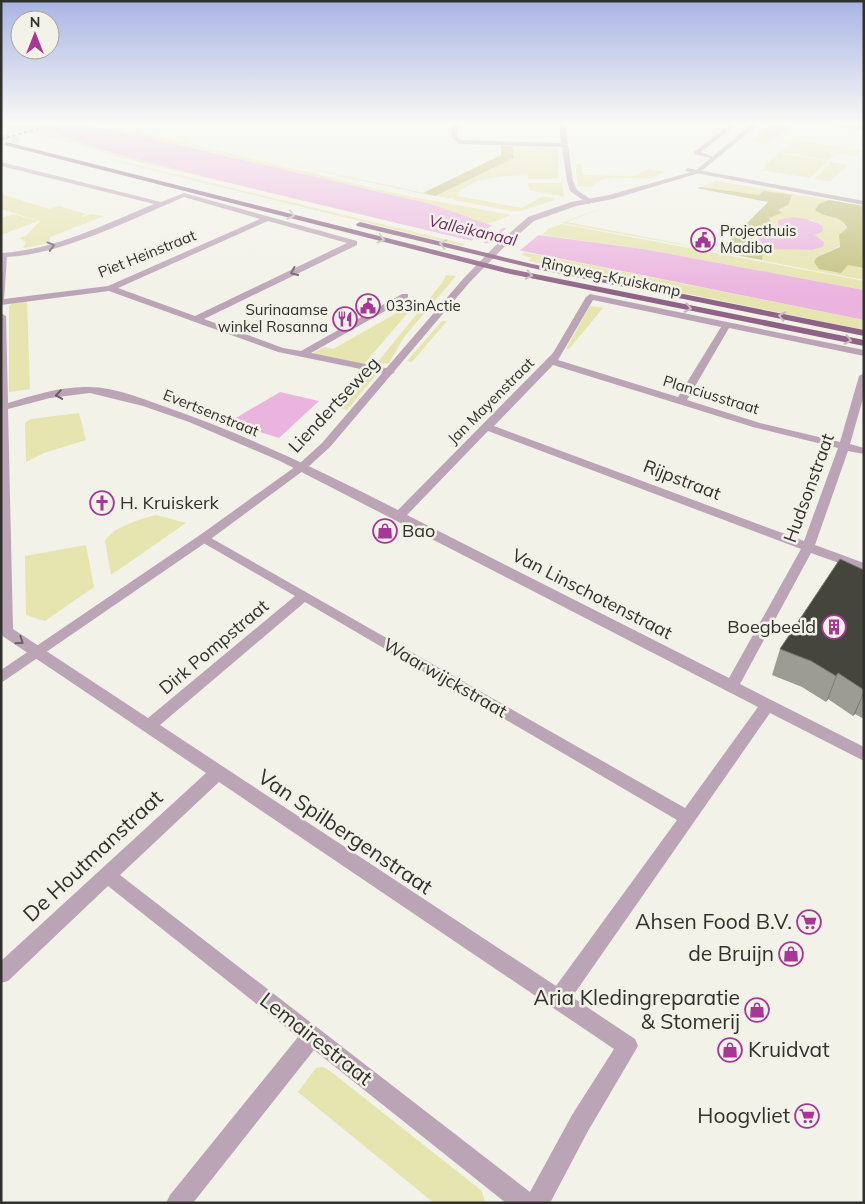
<svg xmlns="http://www.w3.org/2000/svg" width="865" height="1204" font-family="Mulish,sans-serif">
<style>
.green{fill:#e6e4af;fill-rule:evenodd}
.forest{fill:#c4c17f}
.water{fill:#ebb4df}
.pier{fill:#f2f2e9}
.lines{fill:none;stroke-linecap:round;stroke-linejoin:round}
.primary-tunnel{stroke:#cbcbc3;stroke-width:7;stroke-dasharray:7 4;stroke-linecap:butt}
.minor{fill:#bca4b7;fill-rule:evenodd}
.tertiary{fill:#bca4b7;fill-rule:evenodd}
.primary{fill:#8e6385;fill-rule:evenodd}
.rail{stroke:#53534e;stroke-width:2;stroke-dasharray:3 3;stroke-linecap:butt}
.wall{fill:#9c9c94}
.shaded-wall{fill:#797971}
.building{fill:#45453e;stroke:#797971}
.oneway{stroke:#cab9c1}
.oneway2{stroke:#685e64}
.labels{text-anchor:middle;stroke-width:5;stroke-linejoin:round;paint-order:stroke}
.far-poi-label{font-size:15px;fill:#30302c;stroke:#f2f2e9;text-anchor:start}
.far-street-label{font-size:15px;fill:#30302c;stroke:#f2f2e9}
.far-water-label{font-size:16px;font-style:italic;fill:#6b2a61;stroke:#f2f2e9}
.street-label{font-size:18px;fill:#30302c;stroke:#f2f2e9}
.poi-label{font-size:18px;fill:#30302c;stroke:#f2f2e9;text-anchor:start}
.near-street-label{font-size:21px;fill:#30302c;stroke:#f2f2e9}
.near-poi-label{font-size:21px;fill:#30302c;stroke:#f2f2e9;text-anchor:end}
</style>
<rect width="100%" height="100%" fill="#f2f2e9"/>
<path class="green" d="M1 124 51 132 102 150 465 239 118 157 57 139 27 133Z
M78 124 130 133 132 131H136L403 195 511 215C499 220 497 221 486 224L431 204 145 137Z
M771 124H789L784 129 787 130 768 144 751 141Z
M795 140 853 150H861L856 156 824 151 835 154 828 160 780 152 785 148 803 150 786 147Z
M512 146 558 148V179H528L527 175C504 176 474 177 459 192L458 196 522 208 543 196 557 199 521 211H512L453 200 454 199C398 190 341 176 284 163L435 196 514 158Z
M779 153 782 154 827 161 810 178 760 170 765 169 763 167Z
M112 159 465 244 462 246 110 160Z
M831 162 848 165 830 182 814 179Z
M575 164H581L583 175 633 176 649 169 665 172C660 174 655 177 650 178 629 181 605 171 592 187L578 186Z
M717 181 829 200 825 201 818 213C829 216 843 217 847 229L839 240 840 246 817 257 864 268V280L754 259 762 260V249L753 244 750 238 751 235 774 230 769 218 781 213 778 210 788 205 759 195 701 187ZM811 220 822 225 815 235 824 242 811 250 769 248 760 242 768 233 778 232V223Z
M528 183H562L564 197 529 190Z
M1 194 49 209 59 206 86 214 81 216 83 217 91 214 104 216 50 237V243L23 248 26 242 19 238 26 236 40 221 1 209Z
M608 206 567 222 744 256 561 223Z
M14 214 38 221 1 235V218Z
M562 224 864 281V290L643 249 542 235 549 228Z
M524 252 864 320V330L528 261 532 258 521 255Z
M446 275 456 276 404 337 389 363 376 364 442 283Z
M27 301 30 389 9 392V307L12 303Z
M418 301 364 364 310 355 324 347 333 349Z
M590 306 603 308 569 349H566Z
M442 321H447L412 362 407 361Z
M371 373H375V376L347 410 337 407Z
M79 413 86 440 44 453 26 462 25 423 31 419Z
M156 515 186 523 111 575 105 541C113 527 140 519 156 515Z
M86 545 94 587 45 621 26 615 25 556Z
M323 1067 330 1071 482 1191 485 1203H434L298 1092 316 1068Z"/>
<path class="forest" d="M501 146H512L514 158 435 196 285 163 423 193 501 155Z
M701 187 759 195 764 191 792 195 788 205 778 210 782 213 769 218 774 230 751 235 753 244 763 250 762 260 718 252 768 202 696 188Z
M829 200 864 206V268L848 265 841 273 819 269 814 262 817 257 840 247 839 235 847 228C842 214 825 219 815 210L819 204Z"/>
<path class="water" d="M12 124H75L145 137 431 204 490 225 538 235 643 249 864 290V320L464 239 218 180 102 150 51 132Z
M792 217 806 219 822 225 823 231 815 235 824 242 823 247 811 250 774 249 769 248 757 239 761 235 778 232V220Z
M280 392 319 401 279 438 229 422Z"/>
<path class="pier" d="M492 225 504 227 482 244 470 242Z
M507 228 540 234 519 251 485 245Z"/>
<g class="lines">
<path class="primary-tunnel" d="M1 137 19 140"/>
<path class="minor" d="M453 124H459L457 137 461 140 561 143 559 124H565L573 181 577 190 595 202 588 204 570 191 567 181 562 147 459 144 451 137Z
M730 124H737L701 152 714 157V159L694 154V152Z
M830 124 864 127V131L833 126Z
M1 162 161 202 184 193 357 241V245L204 319 283 348 301 351 402 294H408V298L311 353 390 369 395 372 390 375 278 352 109 291 1 305V253C55 250 105 224 154 204L1 166ZM184 197 260 219 108 286 4 299 7 257C63 254 132 219 184 197ZM268 221 347 243 195 316 118 288Z
M687 168 864 201V205L685 171Z
M590 294 864 350V356L729 328 687 400 760 423 840 442 859 376 864 373V395L850 444 864 448V454L848 451 815 545 864 563V572L811 553 740 684 864 747V761L770 713 572 997 635 1039 638 1046 588 1131 550 1203H506L314 1050 193 1203H166L170 1195 298 1037 108 886 8 981 1 983V961L206 773 1 635V313L6 316 8 403C34 395 62 386 89 387 114 387 143 399 166 407 246 435 322 471 398 510L553 353 586 297ZM593 300 721 327 678 397 558 360ZM553 365 753 427 838 448 804 541 494 426ZM90 393 143 406 189 422 280 461 758 707 685 808 204 534 200 535 198 538 200 541 295 596 148 718 13 629 8 409 50 398ZM488 431 801 549 729 678 407 515ZM305 602 677 820 556 986 160 725ZM219 782 614 1049 572 1115 530 1192 120 875Z"/>
<path class="tertiary" d="M752 124H759L699 173 613 199 576 206 534 221 502 249 469 283 330 447 307 468 208 541 1 683V670L200 535 299 464 322 443 463 279 496 245 528 217 571 202 609 195 695 171Z"/>
<path class="primary" d="M6 142 506 268 864 340V346L506 273 4 145Z
M360 222 532 264 864 330V336L532 268 357 226 356 224Z"/>
<path class="rail" d="M1 139 56 124"/>
</g>
<path class="wall" d="M864 570V719L855 714 853 716 828 699 826 702 802 687 772 675 780 649Z"/>
<path class="shaded-wall" d="M838 673 828 699 826 702 836 676Z
M864 691V693L855 714 853 716Z"/>
<path class="building" d="M840 559 864 570V690L838 673 836 676 811 661 780 649Z"/>
<defs><path id="oneway-chevron" d="M-2-3.5L2.5 0L-2 3.5" fill="none" stroke-width="1.6" stroke-linecap="round" stroke-linejoin="round" transform="scale(1.25)"/></defs>
<g class="oneway">
<use href="#oneway-chevron" transform="translate(291 215) rotate(15)"/>
<use href="#oneway-chevron" transform="translate(381 239) rotate(15)"/>
<use href="#oneway-chevron" transform="translate(443 244) rotate(-166)"/>
<use href="#oneway-chevron" transform="translate(529 275) rotate(12)"/>
<use href="#oneway-chevron" transform="translate(688 308) rotate(11)"/>
<use href="#oneway-chevron" transform="translate(782 316) rotate(-168)"/>
<use href="#oneway-chevron" transform="translate(848 340) rotate(12)"/>
</g>
<g class="oneway2">
<use href="#oneway-chevron" transform="translate(51 246) rotate(-15)"/>
<use href="#oneway-chevron" transform="translate(294 272) rotate(155)"/>
<use href="#oneway-chevron" transform="translate(59 395) rotate(172)"/>
<use href="#oneway-chevron" transform="translate(20 641) rotate(34)"/>
</g>
<linearGradient id="sky" x2="0" y2="1"><stop stop-color="#a9b4e4"/><stop offset="0.42" stop-color="#f9f9f5"/><stop offset="1" stop-color="#f9f9f5" stop-opacity="0"/></linearGradient>
<rect width="865" height="293" fill="url(#sky)"/>
<defs>
<g id="civic-ring" transform="scale(1.25)"><circle r="9.5" fill="#f2f2e9" stroke="#a53795" stroke-width="1.5"/><path d="M-.6-6.5H3V-4.5H.6V-3L4-1V1h2V6H-6V1h2V-1L-.6-3ZM-1.2 2.5V6h2.4V2.5Z" fill="#a53795"/></g>
<g id="restaurant-ring" transform="scale(1.25)"><circle r="9.5" fill="#f2f2e9" stroke="#a53795" stroke-width="1.5"/><path d="M-5-6h1v4h1v-4h1v4h1v-4h1v5L-1.5 .5V6h-2V.5L-5-1ZM5-6V6H3V1.5H1.5Q1.5-4 5-6Z" fill="#a53795"/></g>
<g id="church-ring" transform="scale(1.25)"><circle r="9.5" fill="#f2f2e9" stroke="#a53795" stroke-width="1.5"/><path d="M-1.2-6h2.4v3.5h3.3v2.4h-3.3V6h-2.4V-.1h-3.3v-2.4h3.3Z" fill="#a53795"/></g>
<g id="shop-ring" transform="scale(1.25)"><circle r="9.5" fill="#f2f2e9" stroke="#a53795" stroke-width="1.5"/><path d="M-5-2.5h2.3a2.7 3.5 0 0 1 5.4 0H5L5.5 6h-11ZM-1.5-2.5h3a1.5 2.3 0 0 0-3 0Z" fill="#a53795"/></g>
<g id="building-ring" transform="scale(1.25)"><circle r="9.5" fill="#f2f2e9" stroke="#a53795" stroke-width="1.5"/><path d="M-4-6H4V6H1V3H-1V6H-4ZM-2.5-4.3h1.7v1.8h-1.7ZM.8-4.3h1.7v1.8H.8ZM-2.5-1h1.7V.8h-1.7ZM.8-1h1.7V.8H.8Z" fill="#a53795"/></g>
<g id="supermarket-ring" transform="scale(1.25)"><circle r="9.5" fill="#f2f2e9" stroke="#a53795" stroke-width="1.5"/><path d="M-6-5.5h2.5l.6 2H6L4.5 2H-2.5L-4.4-4H-6ZM-1.5 3.2a1.3 1.3 0 1 0 .1 0ZM3 3.2a1.3 1.3 0 1 0 .1 0Z" fill="#a53795"/></g>
</defs>
<g fill-rule="evenodd">
<use href="#civic-ring" x="703" y="240"/>
<use href="#civic-ring" x="368" y="306"/>
<use href="#restaurant-ring" x="345" y="319"/>
<use href="#church-ring" x="102" y="503"/>
<use href="#shop-ring" x="385" y="531"/>
<use href="#building-ring" x="834" y="627"/>
<use href="#supermarket-ring" x="809" y="922"/>
<use href="#shop-ring" x="791" y="954"/>
<use href="#shop-ring" x="757" y="1010"/>
<use href="#shop-ring" x="730" y="1050"/>
<use href="#supermarket-ring" x="807" y="1116"/>
</g>
<g class="labels">
<g class="far-poi-label">
<text x="720" y="236">Projecthuis<tspan x="720" dy="17">Madiba</tspan></text>
<text x="386" y="311">033inActie</text>
<text x="328" y="315" text-anchor="end">Surinaamse<tspan x="328" dy="17">winkel Rosanna</tspan></text>
</g>
<g class="far-street-label">
<text transform="translate(147 254) rotate(-22)" y="5">Piet Heinstraat</text>
<text transform="translate(611 277) rotate(12)" y="5">Ringweg-Kruiskamp</text>
<text transform="translate(711 395) rotate(17)" y="5">Planciusstraat</text>
<text transform="translate(491 401) rotate(-45)" y="5">Jan Mayenstraat</text>
<text transform="translate(211 413) rotate(22)" y="5">Evertsenstraat</text>
</g>
<g class="far-water-label">
<text transform="translate(473 230) rotate(13)" y="6">Valleikanaal</text>
</g>
<g class="street-label">
<text transform="translate(334 405) rotate(-47)" y="6">Liendertseweg</text>
<text transform="translate(682 480) rotate(21)" y="6">Rijpstraat</text>
<text transform="translate(809 488) rotate(-70)" y="6">Hudsonstraat</text>
<text transform="translate(592 594) rotate(27)" y="6">Van Linschotenstraat</text>
<text transform="translate(214 647) rotate(-40)" y="6">Dirk Pompstraat</text>
<text transform="translate(445 678) rotate(30)" y="6">Waarwijckstraat</text>
</g>
<g class="poi-label">
<text x="120" y="509">H. Kruiskerk</text>
<text x="402" y="537">Bao</text>
<text x="816" y="633" text-anchor="end">Boegbeeld</text>
</g>
<g class="near-street-label">
<text transform="translate(345 832) rotate(34)" y="7">Van Spilbergenstraat</text>
<text transform="translate(93 856) rotate(-43)" y="7">De Houtmanstraat</text>
<text transform="translate(316 1039) rotate(38)" y="7">Lemairestraat</text>
</g>
<g class="near-poi-label">
<text x="792" y="929">Ahsen Food B.V.</text>
<text x="774" y="961">de Bruijn</text>
<text x="740" y="1005">Aria Kledingreparatie<tspan x="740" dy="24">&amp; Stomerij</tspan></text>
<text x="748" y="1057" text-anchor="start">Kruidvat</text>
<text x="790" y="1123">Hoogvliet</text>
</g>
</g>
<rect width="865" height="1204" fill="none" stroke="#30302c" stroke-width="5"/>
<g transform="translate(35 35)"><circle r="24" fill="#f2f2e9" stroke="#a4a49d"/>
<path d="M0-4L9 19L0 12L-9 19Z" fill="#a53795"/>
<text y="-8" font-size="14" font-weight="bold" text-anchor="middle" fill="#30302c">N</text>
</g>
</svg>
